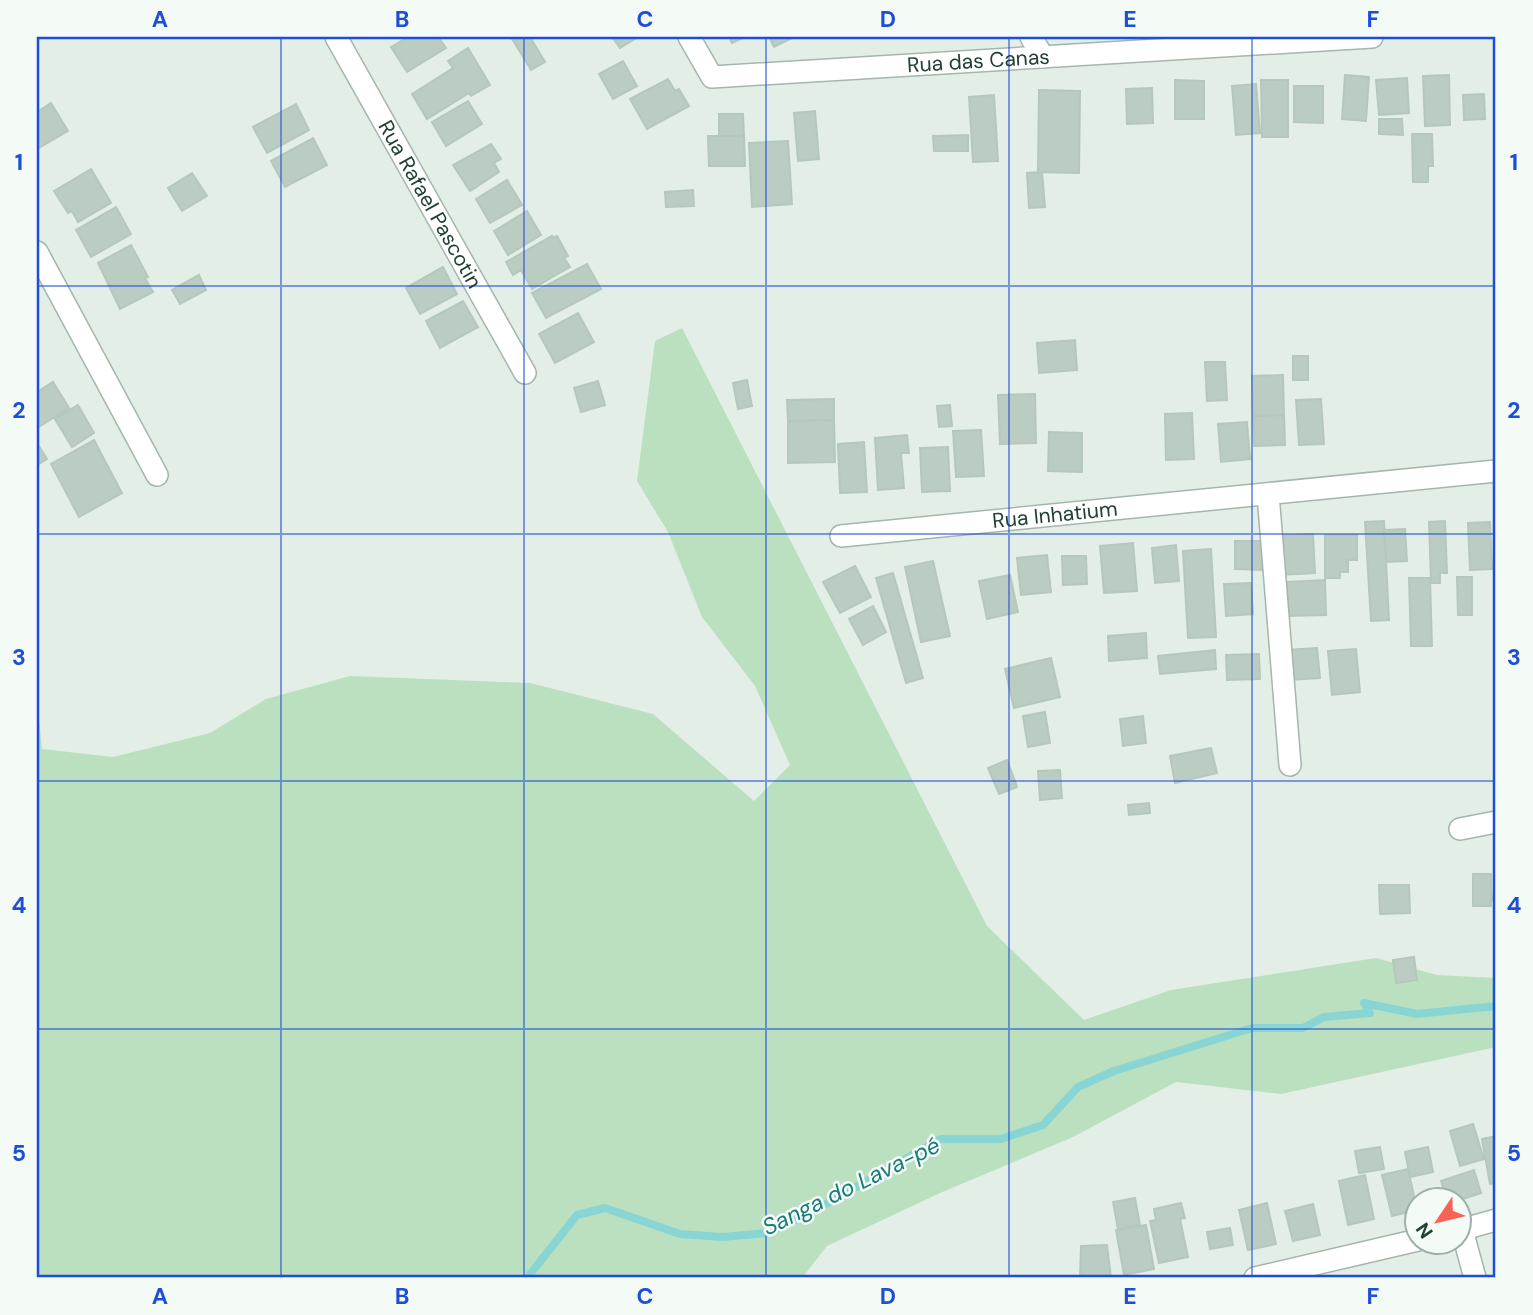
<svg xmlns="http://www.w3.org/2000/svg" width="1533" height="1315" font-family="'DM Sans',sans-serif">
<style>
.green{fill:#bbe0bf}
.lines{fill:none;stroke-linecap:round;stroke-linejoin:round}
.stream{stroke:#89d5d4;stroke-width:8}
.building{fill:#bbccc2;stroke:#b5c8bd;stroke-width:2}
.street-casing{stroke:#a5b6ad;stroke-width:24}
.street{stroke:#fff;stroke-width:21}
.grid{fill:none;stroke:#1d4ed8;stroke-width:2;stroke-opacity:0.55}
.labels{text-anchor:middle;stroke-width:5;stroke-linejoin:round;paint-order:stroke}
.street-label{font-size:21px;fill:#224033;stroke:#f4faf6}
.water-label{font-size:23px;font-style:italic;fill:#187a7a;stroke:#f4faf6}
.neatline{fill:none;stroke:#1d4ed8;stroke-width:2.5}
.grid-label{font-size:23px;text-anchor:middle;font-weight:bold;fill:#1d4ed8}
</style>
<rect width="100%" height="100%" fill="#e3eee7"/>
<path class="green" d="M682 328 987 926 1084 1020 1171 990 1376 958 1437 975 1496 978V1047L1281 1094 1176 1082 1073 1137 940 1193 827 1246 802 1278H37V697L42 749 113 757 210 733 266 699 350 676 530 683 653 714 754 801 790 765 755 686 702 617 668 532 637 481 655 341Z"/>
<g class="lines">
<path class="stream" d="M527 1278 577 1215 605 1208 680 1234 723 1237 767 1233 810 1213 941 1139H1001L1043 1125 1078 1087 1114 1071 1252 1028H1303L1324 1017 1370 1013 1364 1003 1417 1014 1496 1006"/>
</g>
<path class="building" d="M408 37H438L446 48 407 72 391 47Z
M511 37H530L545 62 531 70Z
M612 37H638L620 48Z
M729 37H745L732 43Z
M769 37H794L774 47Z
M468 48 490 85 471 96 469 93 427 119 412 94 453 68 448 61Z
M623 61 637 86 613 99 599 74Z
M1345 75 1369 77 1366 121 1342 119Z
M1449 75 1450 125 1425 126 1423 76Z
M1407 78 1409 113 1379 115 1376 80Z
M668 79 675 91 679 89 689 106 647 129 630 99Z
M1175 80 1204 81V119H1175Z
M1261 80H1288V137H1262Z
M1256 84 1260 133 1236 135 1232 86Z
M1294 86H1323V123L1294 122Z
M1152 88 1153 123 1127 124 1126 89Z
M1039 90 1080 91 1079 173 1038 172Z
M1484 94 1485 119 1464 120 1463 95Z
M994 95 998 161 973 162 969 97Z
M468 101 482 124 446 146 432 122Z
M51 103 68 131 37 149V112Z
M296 104 309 130 267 153 253 127Z
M815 111 819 159 798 161 794 113Z
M719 114H743L744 136H719Z
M1379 119H1402L1403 135 1379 134Z
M1412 134H1432L1433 166H1428V182H1413Z
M968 135V151H934L933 136Z
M708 136H744L745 166H709Z
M313 138 327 165 285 187 271 161Z
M788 141 792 204 752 207 749 143Z
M491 144 501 159 494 163 499 172 470 191 453 165Z
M91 169 111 203 78 222 72 211 68 213 54 191Z
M1042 172 1045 207 1029 208 1027 173Z
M192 173 207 196 182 211 168 188Z
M507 180 522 205 490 223 476 199Z
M693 190 694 206 666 207 665 192Z
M116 207 131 234 91 257 76 230Z
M527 211 541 235 508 255 494 231Z
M552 236 553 238 557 236 568 256 564 258 570 267 532 289 521 270 513 275 506 262Z
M131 245 148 277 145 278 153 292 120 309 98 263Z
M587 264 601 289 546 318 532 293Z
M443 267 457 294 420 314 406 288Z
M199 275 206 290 180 304 172 290Z
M463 301 478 327 440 348 426 321Z
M578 313 594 342 555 363 539 334Z
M1075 340 1077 370 1039 373 1037 343Z
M1293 356H1308V380H1293Z
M1205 362H1225L1227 400 1207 401Z
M1283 375 1284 415 1253 416 1252 376Z
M747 380 752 406 738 409 733 383Z
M598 381 605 405 581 412 574 388Z
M53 382 69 408 37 428V392Z
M1035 394 1036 443 1000 444 998 395Z
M834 399V420L788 421 787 400Z
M1321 399 1324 444 1299 445 1296 400Z
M78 405 94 433 72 447 55 419Z
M950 405 952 426 939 427 937 406Z
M1192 413 1194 459 1166 460 1165 414Z
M1284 415 1285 445 1254 446 1253 416Z
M834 420 835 462 788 463V421Z
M1247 422 1250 459 1221 462 1218 424Z
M981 430 984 476 956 477 953 431Z
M1049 432 1082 433V472L1048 471Z
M907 435 909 453H901L904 488 878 490 875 438Z
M94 440 122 493 79 517 51 464Z
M864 442 867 492 840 493 838 444Z
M37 443 47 459 37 465Z
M948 447 950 491 922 492 920 448Z
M1384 521 1389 620 1371 621 1365 522Z
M1445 521 1447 573H1440V583H1431L1429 522Z
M1490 522 1492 569 1470 570 1468 523Z
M1405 529 1407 561 1386 562 1384 530Z
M1313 534 1315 573 1279 575 1277 536Z
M1325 535H1357V560H1348V572H1340V578H1325Z
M1235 541H1263V570L1235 569Z
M1133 543 1137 591 1104 593 1100 546Z
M1176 545 1179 581 1155 583 1152 548Z
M1211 549 1216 637 1188 638 1183 551Z
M1047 555 1051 592 1021 595 1017 558Z
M1062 556H1086L1087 584 1063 585Z
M933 561 950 636 921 642 905 567Z
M855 566 871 597 840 613 823 582Z
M893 573 923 678 906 683 876 578Z
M1010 575 1018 612 987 619 979 581Z
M1457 577H1472V615H1458Z
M1409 578H1430L1432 646H1411Z
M1325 580 1326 615 1288 616 1287 582Z
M1251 583 1253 614 1226 616 1224 584Z
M873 606 886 632 863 645 849 619Z
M1146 633 1147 658 1109 661 1108 636Z
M1317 648 1320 678 1288 680 1285 650Z
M1356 649 1360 692 1332 695 1328 651Z
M1215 650 1216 669 1160 674 1158 656Z
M1259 654 1260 679 1227 680 1226 655Z
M1051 658 1060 697 1014 708 1005 669Z
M1045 712 1050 743 1028 747 1023 716Z
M1143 716 1146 743 1123 746 1120 719Z
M1211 748 1217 773 1175 783 1170 756Z
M1007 760 1017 787 999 794 988 768Z
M1060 770 1062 798 1040 800 1038 771Z
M1149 803 1150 813 1129 815 1128 805Z
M1495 868H1496V900H1493Z
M1473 874H1491V906H1473Z
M1379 885H1409L1410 913 1380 914Z
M1414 957 1417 980 1396 983 1393 960Z
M1473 1124 1484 1159 1460 1166 1450 1131Z
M1496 1136V1183L1490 1184 1482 1139Z
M1380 1147 1384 1169 1359 1173 1355 1151Z
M1428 1147 1433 1172 1410 1177 1405 1152Z
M1408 1169 1417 1210 1392 1216 1382 1175Z
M1474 1170 1481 1193 1460 1200H1447L1441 1181Z
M1365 1175 1374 1219 1348 1225 1339 1181Z
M1135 1198 1140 1225 1118 1229 1113 1202Z
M1181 1203 1185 1218 1180 1219 1188 1257 1159 1263 1150 1221 1156 1220 1154 1209Z
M1267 1203 1276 1244 1248 1250 1239 1210Z
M1313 1204 1320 1235 1293 1241 1285 1211Z
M1146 1225 1154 1269 1124 1275 1116 1230Z
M1230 1228 1233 1245 1210 1249 1207 1232Z
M1107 1245 1111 1278H1080L1081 1246Z"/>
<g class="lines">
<g class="street-casing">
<g id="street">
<path id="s1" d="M336 37 525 373"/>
<path id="s2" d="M689 37 712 77 1372 37"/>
<path d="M1031 37 1043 57"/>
<path d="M37 252 157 475"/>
<path d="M1268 494 1290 765"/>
<path id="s3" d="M841 536 1496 471"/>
<path d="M1460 829 1496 822"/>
<path d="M1460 1230 1496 1220"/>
<path d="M1462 1230 1475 1278"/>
<path d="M1255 1278 1418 1240"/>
</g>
</g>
<use href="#street" class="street"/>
</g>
<path class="grid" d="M281 37V1278M524 37V1278M766 37V1278M1009 37V1278M1252 37V1278M37 286H1496M37 534H1496M37 781H1496M37 1029H1496"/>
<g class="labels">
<g class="street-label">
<text dy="7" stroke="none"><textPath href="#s2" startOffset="313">Rua das Canas</textPath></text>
<text dy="7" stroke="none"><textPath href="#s1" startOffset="192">Rua Rafael Pascotin</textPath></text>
<text dy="7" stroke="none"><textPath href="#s3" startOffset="215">Rua Inhatium</textPath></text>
</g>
<g class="water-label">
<text transform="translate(851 1186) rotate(-26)" y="8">Sanga do Lava-pé</text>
</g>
</g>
<rect width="1533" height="1315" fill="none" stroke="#f4faf6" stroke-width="77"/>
<g transform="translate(1438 1221) rotate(235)"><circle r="33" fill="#f4faf6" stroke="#a0b0a8" stroke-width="2"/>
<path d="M0-5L12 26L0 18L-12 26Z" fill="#f96356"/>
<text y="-10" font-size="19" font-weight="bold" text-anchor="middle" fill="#224033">N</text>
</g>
<rect x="38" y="38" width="1456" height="1238" class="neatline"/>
<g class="grid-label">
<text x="160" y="27">A</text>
<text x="402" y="27">B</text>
<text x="645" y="27">C</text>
<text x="888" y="27">D</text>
<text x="1130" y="27">E</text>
<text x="1373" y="27">F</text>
<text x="19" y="170">1</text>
<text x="1514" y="170">1</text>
<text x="19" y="418">2</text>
<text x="1514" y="418">2</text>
<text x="19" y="665">3</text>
<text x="1514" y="665">3</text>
<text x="19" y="913">4</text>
<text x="1514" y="913">4</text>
<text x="19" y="1161">5</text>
<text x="1514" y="1161">5</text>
<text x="160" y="1304">A</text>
<text x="402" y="1304">B</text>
<text x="645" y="1304">C</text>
<text x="888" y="1304">D</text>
<text x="1130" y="1304">E</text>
<text x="1373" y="1304">F</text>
</g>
</svg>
